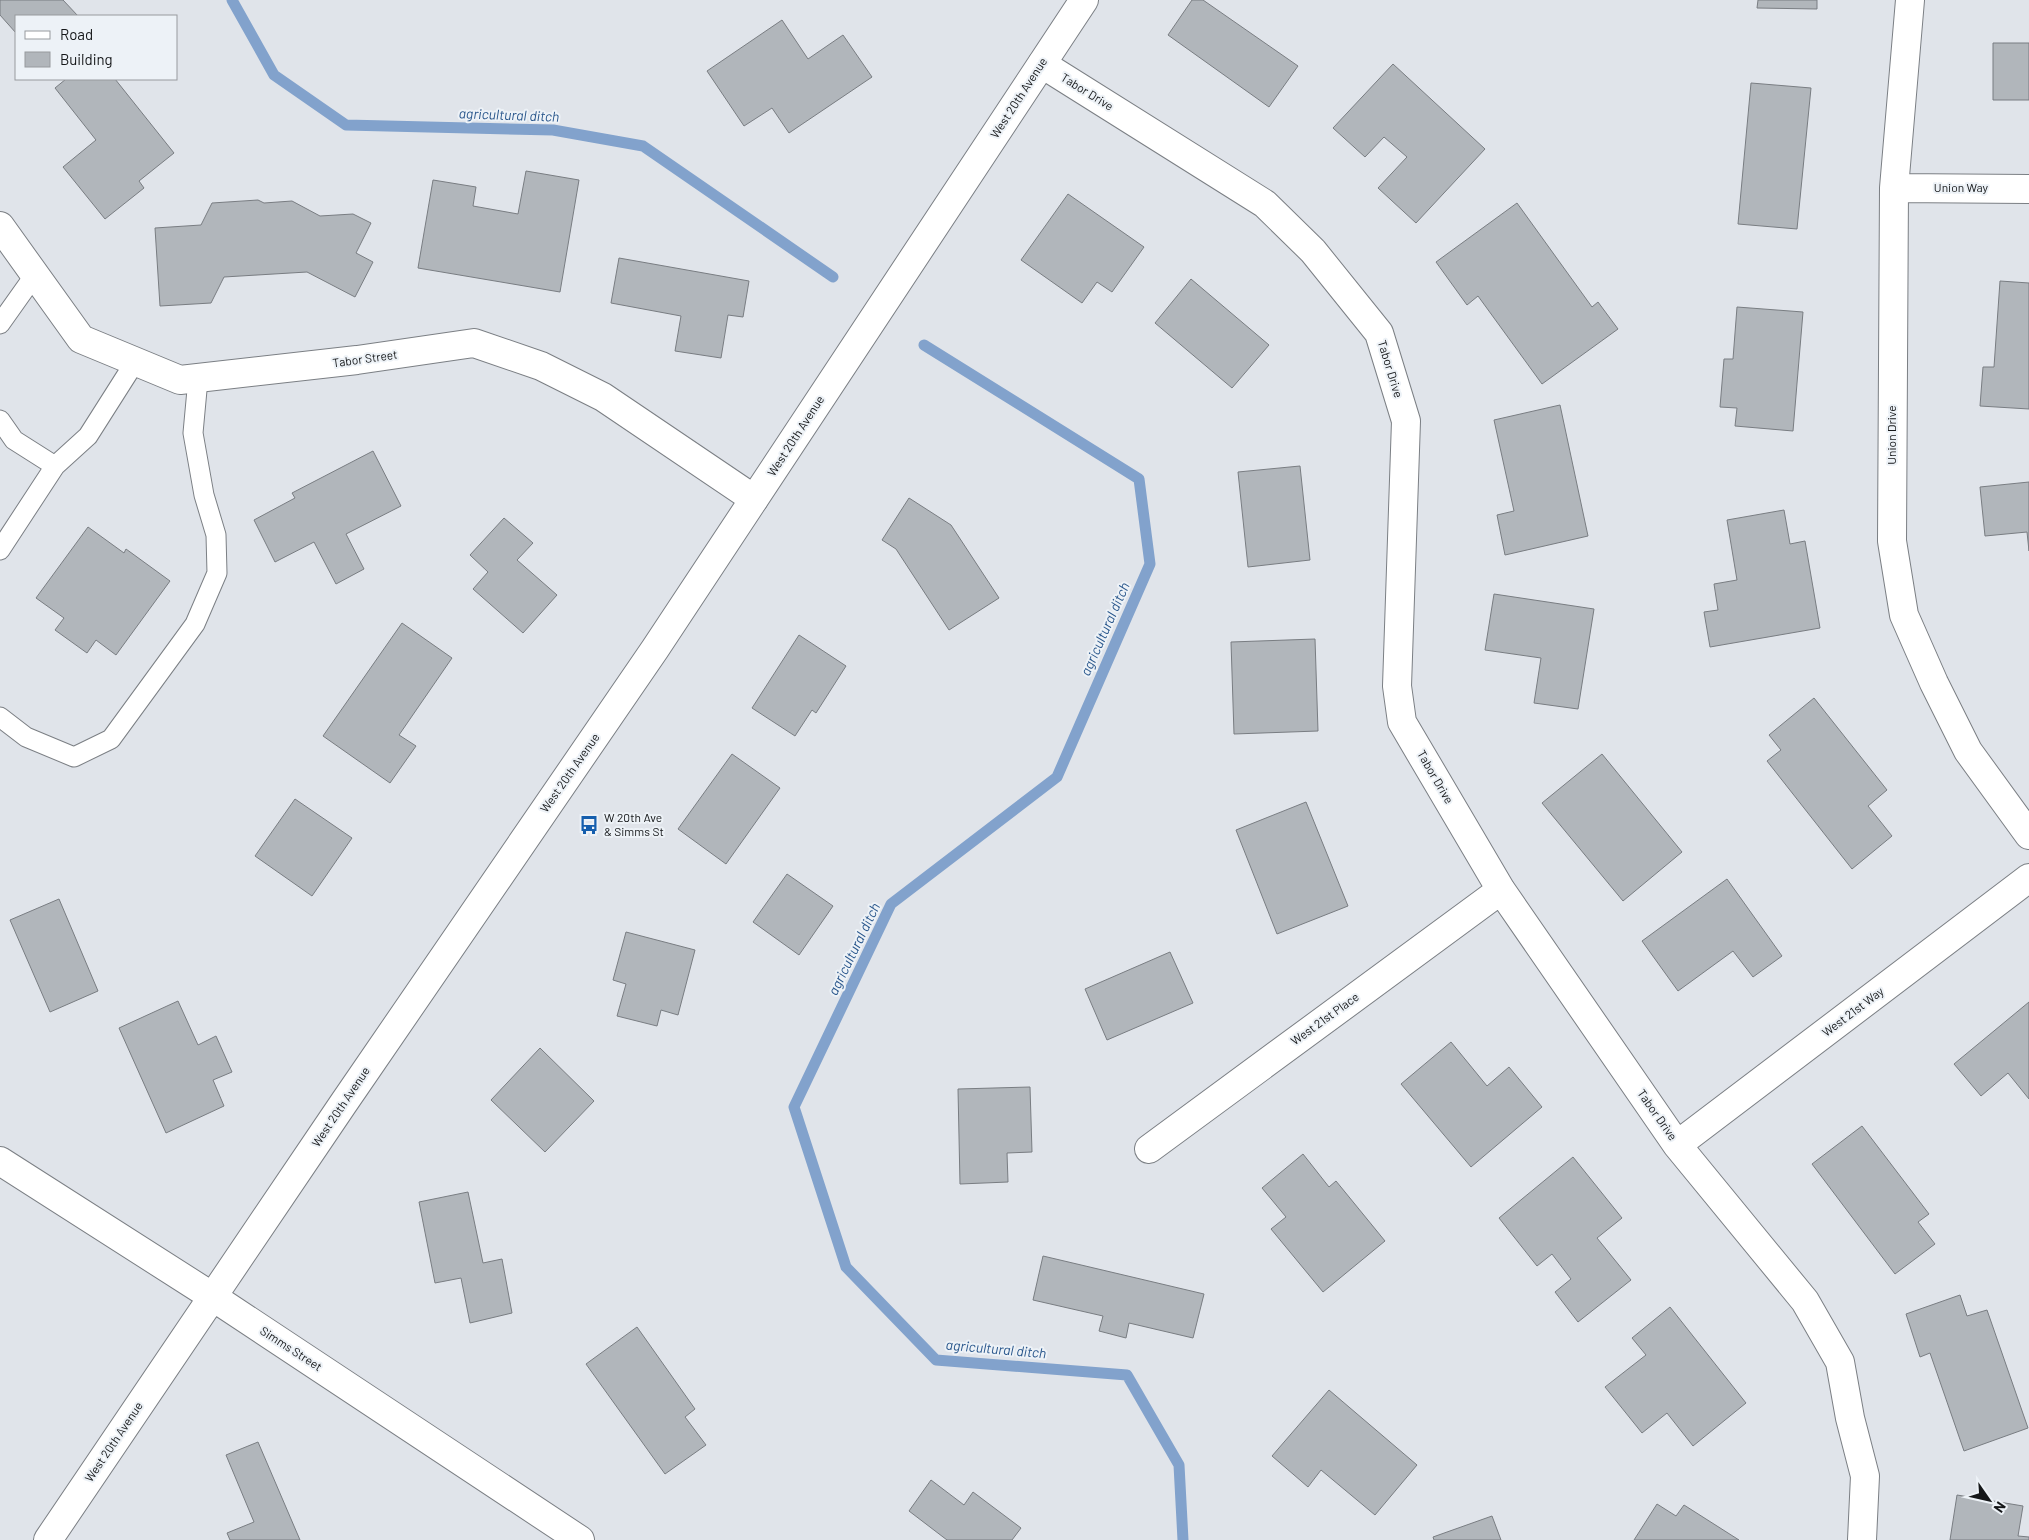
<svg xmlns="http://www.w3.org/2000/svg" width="2029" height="1540" font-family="Barlow,sans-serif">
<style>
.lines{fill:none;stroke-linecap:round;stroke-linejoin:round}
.stream{stroke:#82a2cc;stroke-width:11}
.building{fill:#b1b6bb;stroke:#797d82}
.service-casing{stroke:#7b7f84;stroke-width:21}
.minor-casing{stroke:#7b7f84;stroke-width:30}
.tertiary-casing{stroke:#7b7f84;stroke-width:30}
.service{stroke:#fff;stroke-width:19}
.minor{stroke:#fff;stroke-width:28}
.tertiary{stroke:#fff;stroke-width:28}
.labels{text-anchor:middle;stroke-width:4;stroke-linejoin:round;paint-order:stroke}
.street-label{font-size:12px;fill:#151719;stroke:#edf2f7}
.poi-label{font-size:12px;fill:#151719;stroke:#edf2f7;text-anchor:start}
.water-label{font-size:14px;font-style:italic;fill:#2a578c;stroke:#edf2f7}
</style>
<rect width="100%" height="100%" fill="#e0e4ea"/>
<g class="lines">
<path class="stream" d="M232 0 274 75 346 125 553 130 643 146 833 277
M924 345 1139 479 1150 564 1057 777 891 904 794 1107 846 1267 936 1360 1127 1375 1179 1465 1183 1540"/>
</g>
<path class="building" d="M0 0H63L78 16H16V33L0 15Z
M1192 0H1203L1298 66 1269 107 1168 35Z
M1758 0H1817V9L1757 8Z
M782 20 808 59 843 35 872 77 789 133 772 108 744 126 707 71Z
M1993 43H2029V100H1993Z
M1393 64 1485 149 1416 223 1378 188 1407 157 1384 137 1365 157 1333 128Z
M66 79H115L174 153 139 181 144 188 105 219 63 167 96 140 55 88Z
M1751 83 1811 88 1797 229 1738 224Z
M526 171 579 180 560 292 418 268 433 180 476 187 473 206 518 214Z
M1068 194 1144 247 1112 292 1097 282 1082 303 1021 260Z
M258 200 264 203 292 201 320 216 353 214 371 223 356 253 373 262 355 297 307 272 224 277 211 303 160 306 155 228 201 225 212 203Z
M1517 203 1592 307 1598 302 1618 329 1542 384 1478 296 1467 305 1436 262Z
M619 258 749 281 743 317 728 315 721 358 675 351 681 316 611 303Z
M1191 279 1269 345 1232 388 1155 323Z
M2000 281 2029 283V409L1980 406 1983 367H1994Z
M1737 307 1803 312 1793 431 1735 426 1737 408 1720 407 1724 359H1733Z
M1560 405 1588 536 1505 555 1497 515 1514 511 1494 420Z
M373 451 401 506 346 534 364 569 336 584 314 542 275 562 254 520 295 498 292 493Z
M1300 466 1310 560 1248 567 1238 472Z
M2029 482V551L2027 532 1985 536 1980 487Z
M909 498 951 525 999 598 949 630 896 549 882 540Z
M1784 510 1790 544 1805 541 1820 628 1710 647 1704 612 1718 610 1714 584 1737 580 1727 520Z
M504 518 533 543 517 560 557 595 523 633 473 589 488 572 470 555Z
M88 527 124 553 126 549 170 581 116 655 96 640 87 653 55 630 64 618 36 598Z
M1494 594 1594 609 1578 709 1534 703 1541 658 1485 650Z
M402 623 452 658 399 735 416 746 390 783 323 736Z
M799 635 846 666 816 713 812 710 795 736 752 708Z
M1315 639 1318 731 1234 734 1231 642Z
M1814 698 1887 790 1868 806 1892 836 1852 869 1767 761 1781 750 1769 735Z
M732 754 780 788 726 864 678 829Z
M1602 754 1682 852 1623 901 1542 803Z
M295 799 352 838 312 896 255 856Z
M1306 802 1348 906 1277 934 1236 830Z
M787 874 833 906 799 955 753 922Z
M1727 879 1782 956 1753 977 1733 951 1678 991 1642 941Z
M59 899 98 991 50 1012 10 920Z
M626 932 695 950 678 1015 661 1010 657 1026 617 1016 626 984 613 980Z
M1170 952 1193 1003 1107 1040 1085 989Z
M178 1001 198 1045 216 1036 232 1072 213 1080 224 1106 166 1133 119 1028Z
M2029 1002V1099L2008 1073 1981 1096 1954 1064Z
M1451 1042 1487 1086 1509 1067 1542 1107 1471 1167 1401 1084Z
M540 1048 594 1101 545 1152 491 1100Z
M1030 1087 1032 1152 1007 1153 1008 1182 960 1184 958 1089Z
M1862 1126 1929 1214 1918 1222 1935 1244 1895 1274 1812 1164Z
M1303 1154 1329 1187 1336 1181 1385 1241 1323 1292 1271 1229 1286 1217 1262 1188Z
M1573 1157 1622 1218 1597 1238 1631 1280 1578 1322 1555 1292 1571 1279 1552 1254 1537 1266 1499 1218Z
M468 1192 483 1263 502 1259 512 1313 470 1323 461 1278 435 1283 419 1202Z
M1043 1256 1204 1294 1193 1338 1129 1323 1126 1338 1099 1331 1103 1316 1033 1300Z
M1960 1295 1967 1316 1987 1310 2028 1428 1964 1451 1930 1353 1920 1357 1906 1314Z
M1670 1307 1746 1403 1693 1446 1667 1413 1642 1433 1605 1387 1646 1355 1632 1338Z
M637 1327 695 1409 685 1417 706 1445 665 1474 586 1364Z
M1329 1390 1417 1465 1375 1515 1321 1470 1308 1487 1272 1456Z
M258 1442 300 1540H230L227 1533 254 1522 226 1455Z
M931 1480 964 1505 973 1492 1021 1528 1012 1540H947L909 1511Z
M1957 1495 2023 1506 2018 1536 2029 1537V1540H1950Z
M1657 1504 1676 1516 1684 1505 1739 1540H1634Z
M1492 1516 1501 1540H1434L1433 1537Z"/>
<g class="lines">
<g class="service-casing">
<path id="service" d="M0 324 34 276
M0 420 14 440 55 466 88 436 135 362
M0 550 55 466
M0 717 26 737 74 757 111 739 195 624 217 573 216 535 204 495 193 433 198 379"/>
</g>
<g class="minor-casing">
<path id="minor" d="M1910 0 1894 188 1892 541 1904 615 1934 683 1968 751 2029 835
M1042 64 1265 204 1313 251 1379 333 1406 421 1397 686 1402 722 1501 890 1677 1145 1805 1301 1840 1362 1850 1418 1865 1476 1862 1540
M1894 188 2029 189
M0 226 81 339 180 380 357 360 474 343 541 366 603 397 754 499
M1677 1145 2029 878
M1149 1149 1501 890"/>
</g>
<g class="tertiary-casing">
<path id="tertiary" d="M0 1161 213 1297 580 1540
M48 1540 343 1104 655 649 1084 0"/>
</g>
<use href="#service" class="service"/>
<use href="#minor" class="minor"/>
<use href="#tertiary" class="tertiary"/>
</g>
<defs>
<g id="bus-bare" transform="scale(1.5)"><path d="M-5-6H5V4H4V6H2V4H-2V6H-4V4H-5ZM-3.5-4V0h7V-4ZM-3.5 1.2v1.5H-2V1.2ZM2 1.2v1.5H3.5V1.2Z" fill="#155ead" stroke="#edf2f7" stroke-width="2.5" paint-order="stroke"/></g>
</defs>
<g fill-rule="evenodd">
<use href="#bus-bare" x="589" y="825"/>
</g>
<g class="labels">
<g class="street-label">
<text transform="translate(1087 92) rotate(32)" y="4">Tabor Drive</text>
<text transform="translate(1019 98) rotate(-57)" y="4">West 20th Avenue</text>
<text x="1961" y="192">Union Way</text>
<text transform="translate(365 359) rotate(-8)" y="4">Tabor Street</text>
<text transform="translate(1390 369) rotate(73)" y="4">Tabor Drive</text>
<text transform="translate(1892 435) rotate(-90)" y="4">Union Drive</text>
<text transform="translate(796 436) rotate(-57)" y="4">West 20th Avenue</text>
<text transform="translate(570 773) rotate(-55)" y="4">West 20th Avenue</text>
<text transform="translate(1435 777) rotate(60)" y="4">Tabor Drive</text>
<text transform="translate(1853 1012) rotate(-37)" y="4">West 21st Way</text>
<text transform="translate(1325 1019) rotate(-36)" y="4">West 21st Place</text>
<text transform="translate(341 1107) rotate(-56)" y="4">West 20th Avenue</text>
<text transform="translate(1657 1115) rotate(55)" y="4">Tabor Drive</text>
<text transform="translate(291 1349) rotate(33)" y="4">Simms Street</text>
<text transform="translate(114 1442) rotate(-56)" y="4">West 20th Avenue</text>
</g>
<g class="poi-label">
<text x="604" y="822">W 20th Ave<tspan x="604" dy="14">&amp; Simms St</tspan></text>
</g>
<g class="water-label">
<text transform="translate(509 115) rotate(2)" y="5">agricultural ditch</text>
<text transform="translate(1105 629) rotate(-66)" y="5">agricultural ditch</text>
<text transform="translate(854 949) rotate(-64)" y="5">agricultural ditch</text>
<text transform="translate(996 1349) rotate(5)" y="5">agricultural ditch</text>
</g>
</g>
<rect x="15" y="15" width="162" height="65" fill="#edf2f7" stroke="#979a9e"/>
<rect x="25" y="31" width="25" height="8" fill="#ffffff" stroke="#979a9e"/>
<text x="60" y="40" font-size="15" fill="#151719">Road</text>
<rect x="25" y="52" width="25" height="15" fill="#b1b6bb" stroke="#979a9e"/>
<text x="60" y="65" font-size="15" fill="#151719">Building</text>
<g transform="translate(1989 1500) rotate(124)" stroke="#edf2f7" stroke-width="4" paint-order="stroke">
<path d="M0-4L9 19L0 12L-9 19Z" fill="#151719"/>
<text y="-8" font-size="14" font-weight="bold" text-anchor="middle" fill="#151719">N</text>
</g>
</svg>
